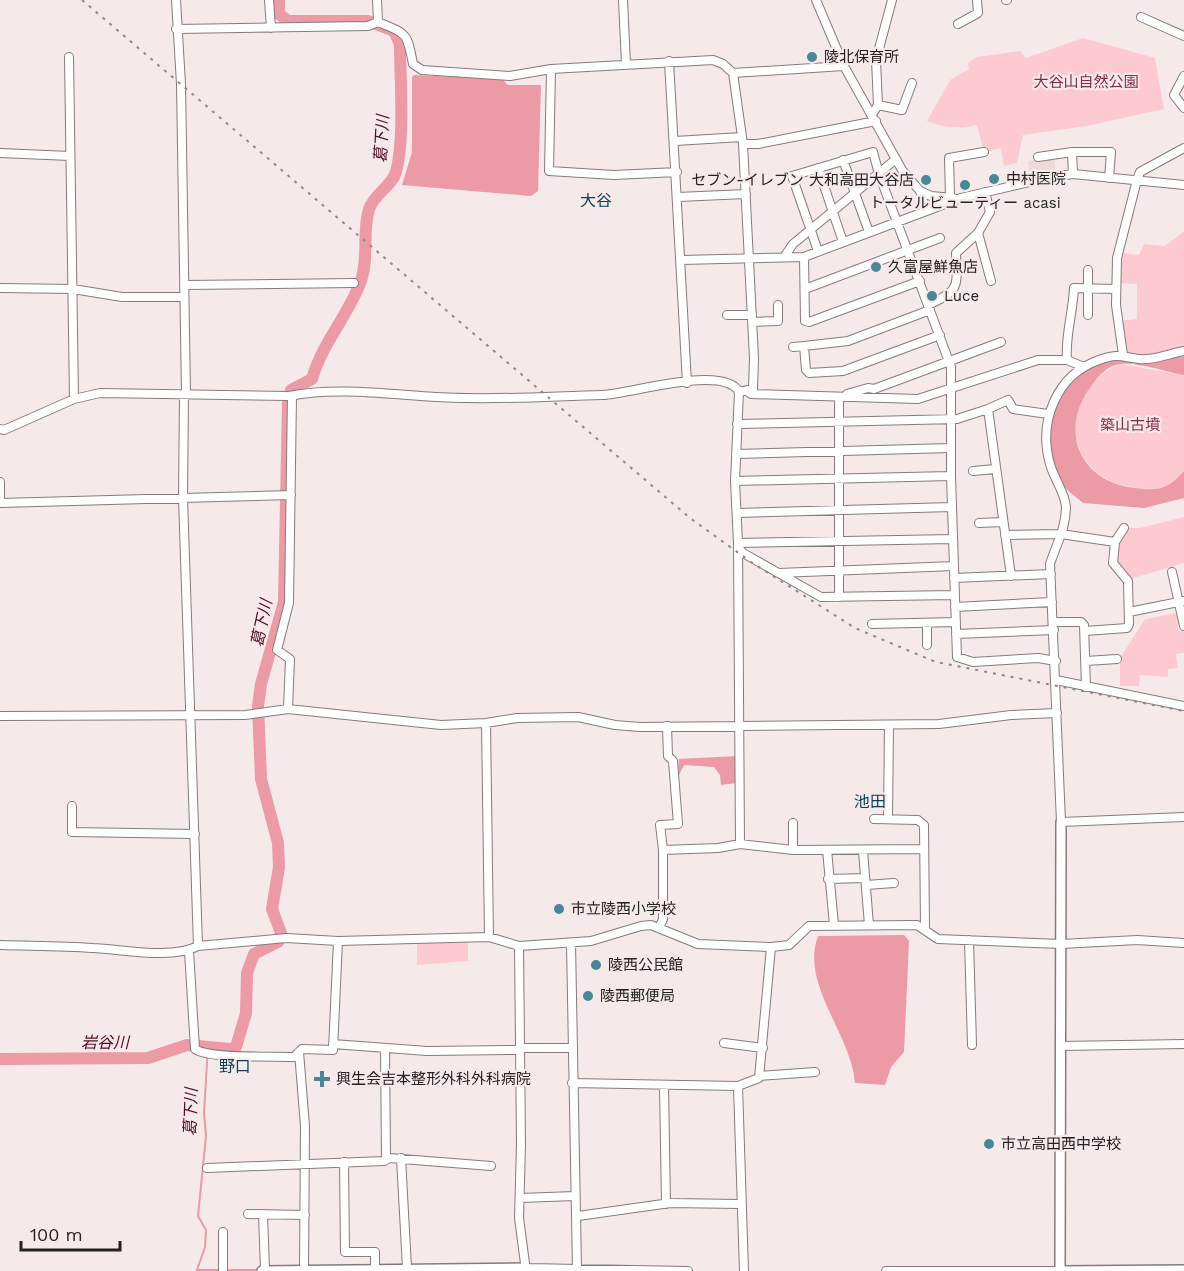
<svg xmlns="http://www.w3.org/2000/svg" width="1184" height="1271" font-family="'Work Sans','Noto Sans JP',sans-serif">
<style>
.built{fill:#eed9db}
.green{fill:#fdcad1}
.water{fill:#eb9aa6}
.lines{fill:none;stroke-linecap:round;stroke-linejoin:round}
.stream{stroke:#eb9aa6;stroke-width:2}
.river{stroke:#eb9aa6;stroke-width:12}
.minor-casing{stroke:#867b7c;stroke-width:10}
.tertiary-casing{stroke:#867b7c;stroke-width:12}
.minor{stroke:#fff;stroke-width:8}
.tertiary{stroke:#fff;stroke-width:9}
.rail{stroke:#918889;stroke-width:2;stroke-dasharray:3 6;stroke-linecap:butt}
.poi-dot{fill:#47879a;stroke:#f6e9ea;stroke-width:2}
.labels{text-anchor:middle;stroke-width:4.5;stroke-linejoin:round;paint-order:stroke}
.poi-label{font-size:15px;fill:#262222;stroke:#f6e9ea;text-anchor:start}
.park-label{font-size:15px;fill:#872a41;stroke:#f6e9ea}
.water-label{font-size:16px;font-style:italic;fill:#520a20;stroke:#f6e9ea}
.neighbourhood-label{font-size:16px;fill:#094351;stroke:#f6e9ea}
</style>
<rect width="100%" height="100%" fill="#f6e9ea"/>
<path class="built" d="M1054 157 1056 172 1030 176 1028 161Z"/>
<path class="green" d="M1083 38 1155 58 1164 109 1086 126 1023 135 1017 163 1004 166 1001 148 984 153 977 125C959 129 944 128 927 121L950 80 969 69 968 63 977 57 1020 51 1026 58Z
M1184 231V349L1141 358 1126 352 1120 321 1137 319V284L1119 283 1122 253 1139 255 1144 244 1165 246Z
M1120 364 1184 375V471C1179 476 1172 483 1166 486 1158 490 1147 489 1139 488 1062 482 1054 393 1120 364Z
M1184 517V563L1130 579C1112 560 1109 550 1129 528H1140Z
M1176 613 1179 631 1184 630V653L1176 654 1178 668 1168 669V677L1140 675 1139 686H1120V658L1145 619Z
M468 940V961L417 965V942Z"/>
<path class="water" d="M414 75 502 79 508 85H541L538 191 531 196 402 185 412 152V77Z
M1184 356V375C1167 372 1137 362 1121 364 1108 365 1099 375 1092 385 1058 428 1078 482 1135 488 1145 489 1157 491 1166 486 1173 483 1179 476 1184 471V498L1144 508 1083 503C1075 496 1065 490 1060 480 1034 431 1055 371 1112 360 1120 359 1127 358 1133 364Z
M737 756V783L721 785 720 775 714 767 684 765 678 777 679 759Z
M904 935 909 941 904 1052 891 1067 885 1085 855 1083C851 1033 800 985 818 936Z"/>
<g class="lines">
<path class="stream" d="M208 1046 204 1113 206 1136 198 1216 206 1230 205 1247 197 1270H220
M225 1270H259"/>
<path class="river" d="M0 1059 148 1058 187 1045 230 1049 236 1047 246 1013 247 973 254 954 278 942 281 933 272 909 279 867 278 843 261 779 258 706 261 684 284 602 288 401 291 390 312 379C322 343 348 316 361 281 369 257 362 232 369 209 374 194 392 186 396 172 405 138 400 80 400 44L394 31 368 21H288L279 14V0"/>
<g class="minor-casing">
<path id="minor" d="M176 0 181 84 186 394
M269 0 271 28
M377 0 378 22
M623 0 626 64
M816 0 844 66 902 170 920 191 926 211
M1006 0H1007
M1141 17 1184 36
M958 24 978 13 977 0
M176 29 368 26 378 22C407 34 407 32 413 64L422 70 510 76 551 69 713 60 723 64 733 73 743 144 754 358 753 389 739 392
M69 57 74 399
M669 61 687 383
M551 69 549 171 614 175 677 172
M733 73 844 66
M1184 76 1174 95 1184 108
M878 105 902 110 912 83
M873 113 878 105 876 60 892 0
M675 141 742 137
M743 144H758L876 121
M1072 152H1111L1109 178
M0 153 70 156
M1038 157 1072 152 1073 174
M843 160 869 232
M818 168 843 242
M920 191 931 196 953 198
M678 197 746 194
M950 197 949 158 984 152
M978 233 991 281
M818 251 792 176 873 152 879 174 951 367V476L957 657 973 662 1038 658 1056 661
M784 257 793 244 896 159
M804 257 805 321 809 322 920 281
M681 260 804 257 961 198 1051 177 1073 174 1184 185
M1088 270V315
M184 285 354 283
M0 288 73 289 122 297H184
M805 289 940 238
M928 305C961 290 957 287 956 253L978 233 990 212 985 192
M930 310 848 341 804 346 806 370 809 373 843 371 940 335
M727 315H752
M752 322 778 321V305
M793 347 804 346
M1184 351C1171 353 1152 361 1139 359 1121 357 1119 353 1099 360 1056 375 1038 422 1050 464 1054 479 1065 492 1066 507 1066 528 1056 545 1050 564L1061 822 1184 817
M1123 355 1116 305 1117 258 1137 180 1140 172 1184 148
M1067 360C1065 335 1073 313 1074 288L1116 289
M747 391 751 394 918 399 1038 360H1067L1084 367
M184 394 183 498 198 946
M845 397 847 394 868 388 874 389 1001 342
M839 398V597
M988 409 1008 400 1013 409 1048 414
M737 424 957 419 988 409 1011 576
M0 429 4 430 74 399 100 393 289 396C347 385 408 398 466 398 512 399 558 396 603 395 630 394 724 364 739 392L735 481 738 543 740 844
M736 454 950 448
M973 471 995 469
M735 481 951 476
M0 482V503L291 495
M737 513 952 507
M979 523 1003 522
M1005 535 1061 534 1115 542
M738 543 953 539
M738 547 743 553 821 597 955 595
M1172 572 1184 626
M779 573 954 566
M954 578 1051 574
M955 607 1052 602
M1129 612 1184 601
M1054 622H1081L1084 625 1086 687
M927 623V645
M872 624 955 622
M1085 631 1127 628 1129 624 1128 581 1113 563 1115 542 1124 528
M956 634 1054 630
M1086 661 1117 659
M1056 680 1184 706
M288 709 290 659 277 650 289 603 292 396
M0 716 245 715 288 709 441 725 486 723 517 718 578 717 615 725 640 727 939 724 1011 715 1057 713
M486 723 489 937
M72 806V832L195 834
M874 819 918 820 924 825 925 928
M888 819 889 725
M793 823V850
M663 850 660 825 678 824 673 761 668 756 667 726
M827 850 834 925
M863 851 869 925
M828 879 865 878
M866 885 894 883
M659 928 663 919V850L718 848 740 844 793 850 924 849
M969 940 972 1045
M571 943 577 1269
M0 945C31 946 62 946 93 948 122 949 171 960 198 946L286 938 338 941 489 937 519 946 591 941 641 926 651 925 698 944 771 947 789 945 809 926 917 925 938 939 1061 944 1137 940 1184 943
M519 946 521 1144 519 1218 526 1271
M189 951 195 1049C208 1059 275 1056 294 1057L302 1049 333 1050 338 941
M724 1043 763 1048
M333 1044 427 1051 519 1050
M1061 1046 1184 1044
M385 1048 386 1160
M519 1048H572
M299 1052 305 1126 304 1270
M760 1076 815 1072
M572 1083 738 1086 759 1078 771 947
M664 1085 666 1204
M738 1086 744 1271
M401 1158 407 1268
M344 1162 345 1252H375V1269
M207 1168 384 1161 389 1158 491 1166
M520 1198 575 1196
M248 1214 305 1215
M263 1214 265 1270
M578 1216 670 1203 740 1204
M223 1232V1271
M526 1268 688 1271
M886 1271H1060"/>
</g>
<g class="tertiary-casing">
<path id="tertiary" d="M1061 822 1060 1271 1184 1270
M262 1271 526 1268"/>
</g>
<use href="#minor" class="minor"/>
<use href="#tertiary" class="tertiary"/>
<path class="rail" d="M82 0 690 518 751 562 855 628 919 655 936 662 1184 711"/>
</g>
<g class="poi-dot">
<circle cx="812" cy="57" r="6"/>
<circle cx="994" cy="179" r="6"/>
<circle cx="926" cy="180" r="6"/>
<circle cx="965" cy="185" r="6"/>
<circle cx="876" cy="267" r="6"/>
<circle cx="932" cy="296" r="6"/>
<circle cx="559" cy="909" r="6"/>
<circle cx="596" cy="965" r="6"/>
<circle cx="588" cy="996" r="6"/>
<path d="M319 1070h6v6h6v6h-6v6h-6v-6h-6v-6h6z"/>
<circle cx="989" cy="1144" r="6"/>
</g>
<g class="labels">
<g class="poi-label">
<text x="824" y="62">陵北保育所</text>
<text x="1006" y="184">中村医院</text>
<text x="914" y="185" text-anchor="end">セブン-イレブン 大和高田大谷店</text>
<text x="965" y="208" text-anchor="middle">トータルビューティー acasi</text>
<text x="888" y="272">久富屋鮮魚店</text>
<text x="944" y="301">Luce</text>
<text x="571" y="914">市立陵西小学校</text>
<text x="608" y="970">陵西公民館</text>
<text x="600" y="1001">陵西郵便局</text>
<text x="336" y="1084">興生会吉本整形外科外科病院</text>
<text x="1001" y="1149">市立高田西中学校</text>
</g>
<g class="park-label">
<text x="1086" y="87">大谷山自然公園</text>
<text x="1130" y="430">築山古墳</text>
</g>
<g class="water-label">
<text transform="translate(381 139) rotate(-87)" y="6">葛下川</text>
<text transform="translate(261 623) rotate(-78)" y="6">葛下川</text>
<text x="105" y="1048">岩谷川</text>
<text transform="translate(190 1112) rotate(-88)" y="6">葛下川</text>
</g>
<g class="neighbourhood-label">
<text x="596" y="206">大谷</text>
<text x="870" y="807">池田</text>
<text x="235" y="1072">野口</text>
</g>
</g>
<path d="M21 1241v9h99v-9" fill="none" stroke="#262222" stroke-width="3"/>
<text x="30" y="1241" font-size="18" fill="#262222" stroke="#f6e9ea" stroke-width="4.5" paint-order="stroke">100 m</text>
</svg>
